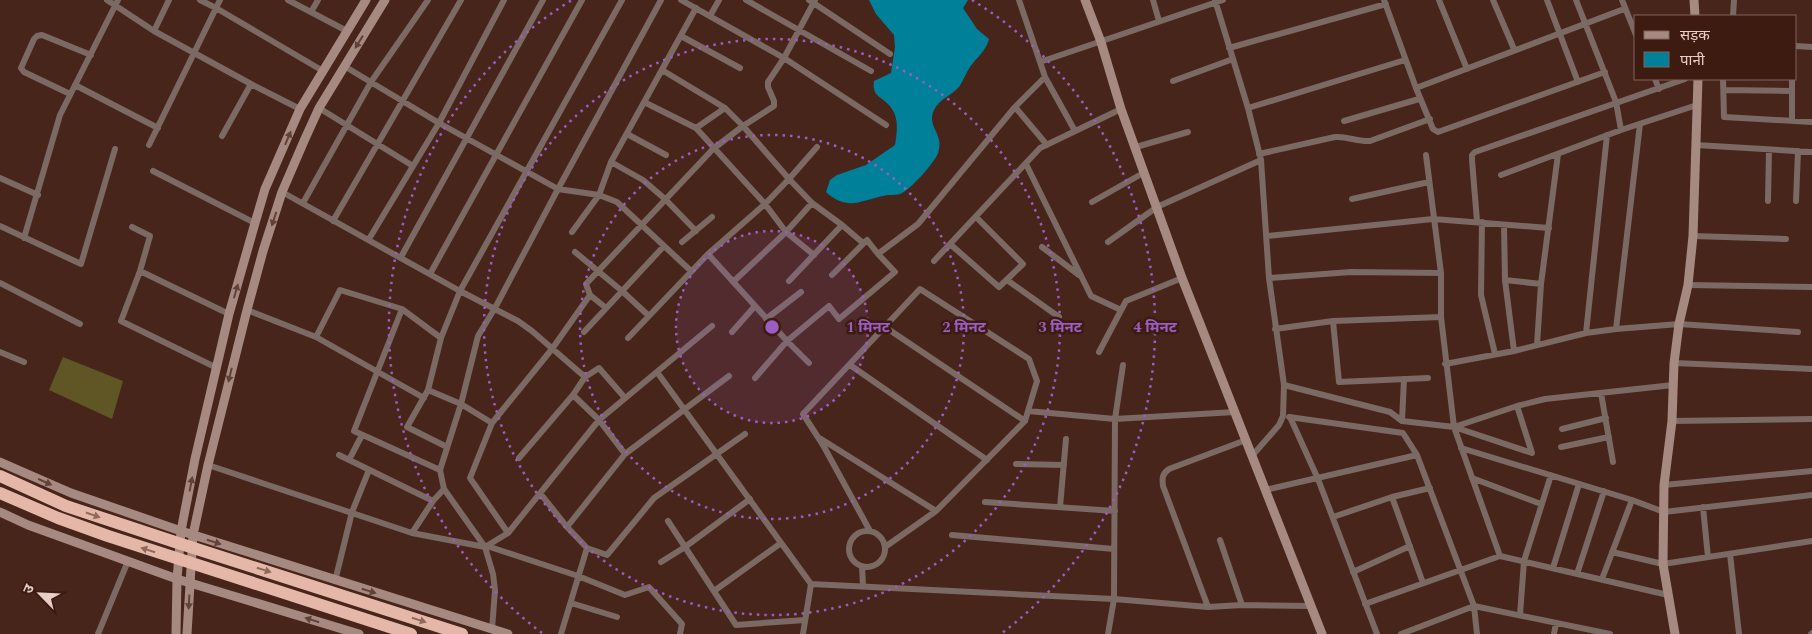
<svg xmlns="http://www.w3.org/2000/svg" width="1812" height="634" font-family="Spectral,'Noto Sans Devanagari',serif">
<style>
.green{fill:#605625}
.water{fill:#008099}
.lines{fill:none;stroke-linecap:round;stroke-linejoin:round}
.street{stroke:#7b6963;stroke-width:6}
.secondary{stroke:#a68980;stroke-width:9}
.highway-bridge{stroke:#e4b7a9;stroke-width:12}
.oneway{fill:#624238}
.oneway2{fill:#90695d}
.ring{fill:none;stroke:#9b5dc2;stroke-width:2.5;stroke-dasharray:2.5 5}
.centre{fill:#9b5dc2;stroke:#3d1b11;stroke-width:2.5}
.ring-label{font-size:15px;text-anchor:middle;font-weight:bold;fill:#9b5dc2;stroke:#3d1b11;stroke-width:5;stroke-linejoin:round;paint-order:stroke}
</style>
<rect width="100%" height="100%" fill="#48251a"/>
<path class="green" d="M63 357 123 381 112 419 49 390Z"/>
<path class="water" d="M869 0H968L963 8 977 29 989 39C986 51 977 57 970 67 966 73 963 81 959 87 952 95 939 99 934 110 926 127 945 134 938 153 935 162 911 189 902 193 897 196 889 194 883 196 860 201 847 211 826 192L830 180 837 175 866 165 895 145C897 133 899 119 892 109 885 97 871 98 874 81L891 73 895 47 894 35 876 14Z"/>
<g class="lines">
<path class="street" d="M107 0 154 31 251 84 300 109
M200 0 216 8 323 71
M288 0 347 31
M681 0 784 58 886 125
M746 0 871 71
M809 0 890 54
M1019 0 1040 62
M1153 0 1159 21
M1215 0 1248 108 1261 160 1269 278 1284 385 1283 416 1279 425 1252 456
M1384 0 1416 88 1624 9
M1439 0 1467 69
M1493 0 1514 49
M1547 0 1578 82
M1576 0 1616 102 1621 130
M1622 0 1636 35
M311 12 318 0
M710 16 719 0
M1733 16 1734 0
M154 31 169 0
M681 36 740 68
M1796 46 1812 47
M1229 48 1386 4
M344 66 439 123 558 189 599 195 617 202 691 271
M662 70 725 108 743 126 789 179 812 203
M1655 79 1659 89
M1723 79 1724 117 1812 122
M1173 81 1233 59
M75 85 158 128
M1416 88 1433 129 1438 132 1605 72
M1724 90 1791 91
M70 94 24 72 21 68 34 39 37 36 42 35 91 55
M644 102 696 128 765 204 786 232 814 255
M1015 107 1047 145
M319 108 413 166
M1248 108 1405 60
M1344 121 1419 99
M1792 121V79
M696 128 725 108
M1075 131 1045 77 1040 62 1223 0
M627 134 666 155
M222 136 251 84
M149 145 220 0
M1696 145 1812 152
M1136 147 1188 132
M1259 154 1335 137C1347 136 1358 142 1370 141L1430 119
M1426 155 1441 273V317L1454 427 1517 406 1545 399 1673 385
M611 162 643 180 665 199 696 231
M1026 164 1091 296 1121 310
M153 171 255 223
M1501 175 1621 130 1697 105
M0 178 38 195
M282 192 460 291 518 321 532 331 585 377
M1352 199 1429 182
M1768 201 1769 150
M1796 201 1798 151
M1092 202 1145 172
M303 203 371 82 428 0
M333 221 461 0
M1477 221 1472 160V155L1475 152 1685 79
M1482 222 1481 295 1495 354
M842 225 863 243
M1504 225 1505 280 1514 351
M0 226 81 264 115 149
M132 227 150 236 140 271
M572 232 599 195 611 162 696 8
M1267 236 1433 219 1549 228
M1693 236 1786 239
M24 238 60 115 118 0
M369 239 439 123 504 0
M682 242 712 217
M1108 242 1157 207 1261 160
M950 244 999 287 1023 264 976 217
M1042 247 1079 275
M575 252 622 291 649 316
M708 254 787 341 809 363
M878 254 918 224 1015 107 1045 77
M401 257 543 0
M934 261 1040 148 1121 109
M430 274 582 0
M1269 278 1351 272 1441 273
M1007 280 1059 317
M1505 280 1541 284
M733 282 786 232 812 203 842 225 789 281
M0 283 80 324
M1688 285 1812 287
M590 295 586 284 713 149 743 126 774 106V101L768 87V82L784 58 815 0
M247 310 316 337 424 398
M766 319 801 292
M1333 321 1339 382 1428 378
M885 327 1025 421
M1275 329 1333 321 1441 317
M1616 329 1640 124
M584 332 664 246
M732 332 755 306
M1586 333 1607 135
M316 337 340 290 402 309
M628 338 708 254 765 204 789 179 817 147
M1537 345 1541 284 1558 154
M0 352 24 362
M1099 352 1126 301 1182 278
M1674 363 1812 369
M1445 364 1514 351 1586 333 1616 329 1679 324 1798 332
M850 365 987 460
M217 368 121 321 140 271 229 314
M657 372 811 584 803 634
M729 376 625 454 567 527 587 548 607 555 654 498 745 434
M755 378 787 341 829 306 839 319 895 272 878 254 867 240 832 275
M1284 385 1390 412 1402 421 1454 427 1532 453 1517 406
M428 390 461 404 492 423
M1601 393 1613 462
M625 398 599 368 585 377 573 395 599 420 625 454
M1028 411 1115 419 1235 412
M1289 417 1403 433 1417 455
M1290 417 1318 479 1377 634
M1402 421 1404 379
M1672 421 1812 419
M1562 429 1606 418
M821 439 936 511
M447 447 407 427 428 390 441 338 460 291 622 0
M1561 447 1609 437
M1461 448 1632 500 1602 579
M339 455 433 501
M519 458 573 395
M349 460 362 435
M1016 464 1064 465
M208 465 412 533 485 547 508 533 599 420 712 326
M440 470 354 431 402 309 441 338
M1472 478 1541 504
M1664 485 1812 471
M1265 490 1417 455 1474 606 1401 634
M540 493 567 527
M1392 497 1423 583
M1632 500 1664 512 1812 495
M985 502 1115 511
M1060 507 1066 439
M1703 507 1708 557
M1333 517 1392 497 1430 488
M668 521 736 625 805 620
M870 531 823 445 803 414 920 289 1029 359 1037 381 1025 421 936 511 885 547
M849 549a18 18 0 1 1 36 0a18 18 0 1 1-36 0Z
M412 533 433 501 444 489
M508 533 470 478 492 423 552 349 590 295 606 308
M952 535 1114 549
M1220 540 1242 605
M487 546 578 576 625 595 649 587 682 624 680 634
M1612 552 1663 564 1812 541
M1730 554 1739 634
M1500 556 1668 595
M661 562 685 547 750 499
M862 566 863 586
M1553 568 1579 484
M1353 572 1410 546
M1577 574 1604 491
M335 581 352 512 369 470
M811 584 1114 599 1208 607 1242 605 1310 606
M714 591 781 543
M571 603 617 617
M1365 604 1500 556 1454 427
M1208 607 1163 486C1162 478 1162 474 1169 469L1246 440
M1520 615 1524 561 1551 475
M492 629 495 590 493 574 485 547 444 489 440 470 461 404 478 336 495 308 558 189 661 0
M98 634 128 561
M561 634 587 548
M1108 634 1114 599 1115 419 1123 365
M1477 634 1474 606 1610 634
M1554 634 1556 623
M1811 634 1812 633"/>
<path class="secondary" d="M1085 0 1101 42 1121 109 1182 278 1322 634
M1694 0 1695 16
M0 462 71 493 181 531 508 634
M0 512 28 525 177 579 359 634
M176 634 177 579 181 531 195 459 229 314 255 223 265 189 300 109 366 0
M187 634 193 535 208 465 247 310 263 251 282 192 304 141 319 108 385 0
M1675 634 1663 564 1664 485 1672 421 1674 363 1679 324 1688 285 1693 236 1698 79"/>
<path class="highway-bridge" d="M0 476 66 506 178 543 462 634
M0 493 58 518 108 536 411 634"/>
</g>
<defs><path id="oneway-solid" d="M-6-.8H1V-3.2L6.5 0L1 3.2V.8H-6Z" transform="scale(1.25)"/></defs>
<g class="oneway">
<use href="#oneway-solid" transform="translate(359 42) rotate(122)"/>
<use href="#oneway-solid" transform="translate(288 138) rotate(-67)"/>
<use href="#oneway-solid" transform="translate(274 219) rotate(108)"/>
<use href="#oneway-solid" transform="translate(236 291) rotate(-74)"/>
<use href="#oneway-solid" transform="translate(230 375) rotate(104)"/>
<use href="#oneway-solid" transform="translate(45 482) rotate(24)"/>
<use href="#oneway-solid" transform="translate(191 484) rotate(-79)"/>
<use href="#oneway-solid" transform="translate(214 542) rotate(18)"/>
<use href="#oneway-solid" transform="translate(369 591) rotate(17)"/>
<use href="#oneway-solid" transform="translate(189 602) rotate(93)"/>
<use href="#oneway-solid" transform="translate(312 620) rotate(-163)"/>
</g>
<g class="oneway2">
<use href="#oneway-solid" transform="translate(93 515) rotate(19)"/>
<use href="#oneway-solid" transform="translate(148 550) rotate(-162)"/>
<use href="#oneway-solid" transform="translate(264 570) rotate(17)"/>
<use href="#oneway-solid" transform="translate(419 620) rotate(18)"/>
</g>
<circle cx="772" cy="327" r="96" fill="#9b5dc2" fill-opacity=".12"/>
<g class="ring">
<circle cx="772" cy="327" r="96"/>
<circle cx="772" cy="327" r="192"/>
<circle cx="772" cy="327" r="288"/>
<path d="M542 633A383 383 0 0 1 572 0M972 0A383 383 0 0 1 1002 633"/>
</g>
<circle cx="772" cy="327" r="8" class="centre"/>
<g class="ring-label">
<text x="868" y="332">1 मिनट</text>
<text x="964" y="332">2 मिनट</text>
<text x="1060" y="332">3 मिनट</text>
<text x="1155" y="332">4 मिनट</text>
</g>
<rect x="1634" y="15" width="162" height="65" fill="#3d1b11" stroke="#81635a"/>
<rect x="1644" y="31" width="25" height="8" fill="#a68980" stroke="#81635a"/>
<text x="1680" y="40" font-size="15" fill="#e7cfc8">सड़क</text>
<rect x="1644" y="52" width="25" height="15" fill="#008099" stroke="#81635a"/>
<text x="1680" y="65" font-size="15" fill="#e7cfc8">पानी</text>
<g transform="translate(40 594) rotate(294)" stroke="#3d1b11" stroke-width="4" paint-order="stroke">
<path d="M0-4L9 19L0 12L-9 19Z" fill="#e7cfc8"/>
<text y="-8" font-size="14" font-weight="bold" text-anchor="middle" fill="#e7cfc8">उ</text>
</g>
</svg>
